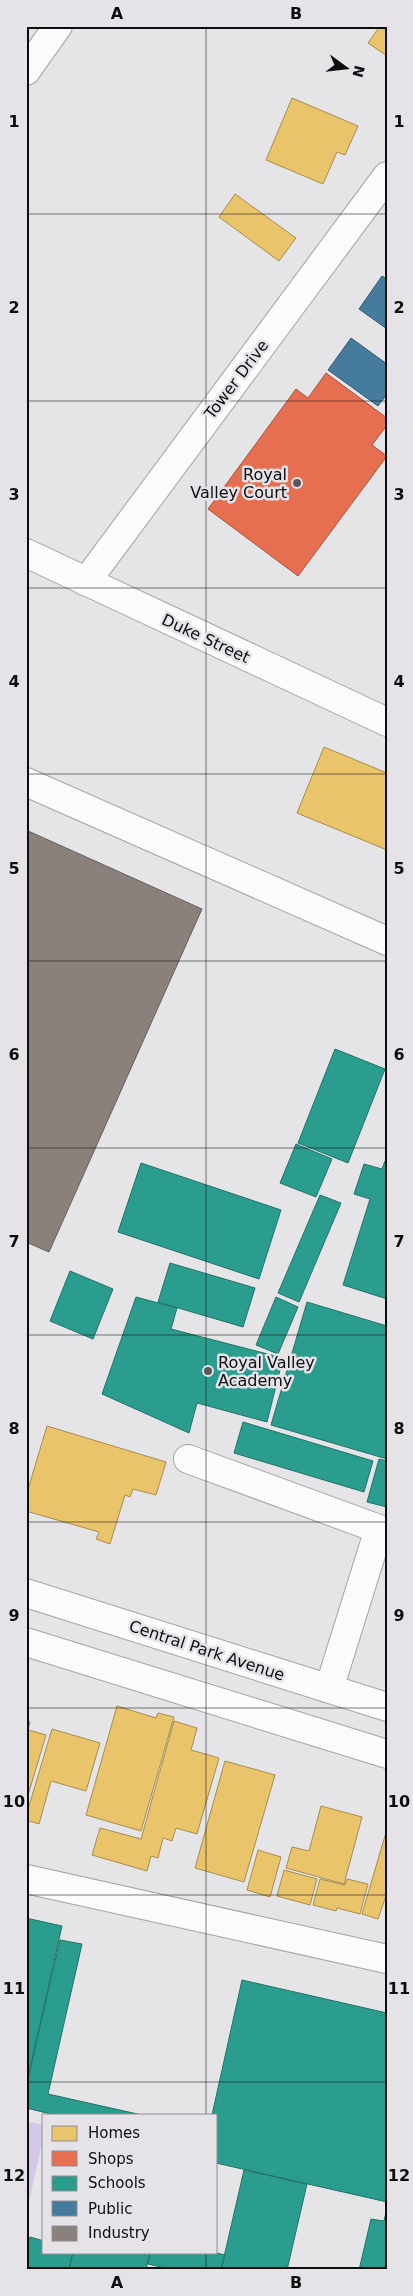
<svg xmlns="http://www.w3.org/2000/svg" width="413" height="2296" font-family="'DejaVu Sans',sans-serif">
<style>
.green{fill:#d5c7e8}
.homes{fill:#e9c46a;stroke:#a78d4f}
.shops{fill:#e76f51;stroke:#a6523d}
.schools{fill:#2a9d8f;stroke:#227269}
.public{fill:#457b9d;stroke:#345a72}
.industry{fill:#8a817c;stroke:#655e5b}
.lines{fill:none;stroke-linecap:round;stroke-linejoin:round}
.minor-casing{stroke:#a4a3a6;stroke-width:30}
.minor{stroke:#fbfbfb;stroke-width:28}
.grid{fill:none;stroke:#0e0e0f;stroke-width:1;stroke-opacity:0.55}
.poi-dot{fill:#59595b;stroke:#e5e3e8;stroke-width:2}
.labels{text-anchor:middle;stroke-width:5;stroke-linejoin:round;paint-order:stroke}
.street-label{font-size:16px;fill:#0e0e0f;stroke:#e5e3e8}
.poi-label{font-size:16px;fill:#0e0e0f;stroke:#e5e3e8;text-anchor:end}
.neatline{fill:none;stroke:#0e0e0f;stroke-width:2}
.grid-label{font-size:16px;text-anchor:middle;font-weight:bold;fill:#0e0e0f}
</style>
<rect width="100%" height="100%" fill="#e5e4e7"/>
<path class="green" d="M26 2121 44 2125V2134L26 2215Z"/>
<path class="homes" d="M380 26H387V56L368 43Z
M292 98 358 126 345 155 337 152 323 184 266 160Z
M235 194 296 238 279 261 219 217Z
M324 747 387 773V850L297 813Z
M47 1426 166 1462 156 1495 133 1489 130 1497 125 1495 110 1544 96 1539 99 1532 26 1511V1496Z
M117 1706 156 1718 158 1713 174 1717 141 1831 86 1815Z
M26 1720 30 1722 28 1730 46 1735 26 1802Z
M174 1721 197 1728 191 1750 219 1758 197 1834 176 1828 172 1841 163 1838 158 1858 151 1856 147 1871 92 1855 100 1828 141 1839Z
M52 1729 100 1743 86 1791 51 1781 39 1824 26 1820V1816Z
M225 1761 275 1775 244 1882 195 1868Z
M321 1806 362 1817 344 1884 286 1868 292 1847 309 1851Z
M387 1829V1893L378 1919 362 1914Z
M258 1850 281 1857 270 1897 247 1890Z
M284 1870 317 1879 310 1905 277 1896Z
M320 1879 345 1885 347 1879 368 1884 360 1914 337 1908 336 1911 313 1905Z"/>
<path class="shops" d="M326 373 387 418V425L372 445 387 456 298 576 208 509 296 389 308 398Z"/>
<path class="schools" d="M335 1049 385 1069 348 1163 298 1143Z
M296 1144 332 1159 316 1197 280 1183Z
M385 1161 387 1162V1299L343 1285 370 1199 354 1194 364 1164 382 1169Z
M141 1163 281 1210 259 1279 118 1232Z
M320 1195 341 1203 299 1302 278 1293Z
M170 1263 255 1288 243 1327 158 1302Z
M70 1271 113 1289 93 1339 50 1321Z
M136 1297 177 1308 171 1329 283 1358 267 1422 197 1403 189 1433 102 1394Z
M276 1297 298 1307 278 1354 256 1345Z
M307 1302 387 1326V1459L271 1425Z
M243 1422 373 1461 364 1492 234 1453Z
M379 1459 387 1461V1507L367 1502Z
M26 1918 62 1926 26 2087Z
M60 1940 82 1944 48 2094 142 2115H55L26 2108V2087Z
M242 1980 387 2013V2202L216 2163V2115H212Z
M244 2170 307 2184 287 2270H221Z
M387 2208V2270H359L371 2219 384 2221Z
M30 2237 44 2241V2252H73L69 2270H26V2252Z
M73 2252H150L146 2270H69Z
M150 2252H213L225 2255 221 2270H174L148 2264Z"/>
<path class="public" d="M382 276 387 279V329L359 309Z
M351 338 387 364V394L378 406 328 370Z"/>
<path class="industry" d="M26 830 202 909 49 1252 26 1242Z"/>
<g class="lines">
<g class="minor-casing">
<path id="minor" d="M26 71 58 26
M26 553 387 722
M86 582 387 176
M26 782 387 941
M188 1459 379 1529 329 1689
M26 1593 387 1707
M26 1642 387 1754
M26 1879 387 1959"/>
</g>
<use href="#minor" class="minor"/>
</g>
<path class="grid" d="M206 26V2115M26 214H387M26 401H387M26 588H387M26 774H387M26 961H387M26 1148H387M26 1335H387M26 1522H387M26 1708H387M26 1895H387M26 2082H387M206 2252V2270"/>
<g class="poi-dot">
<circle cx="297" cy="483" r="5"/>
<circle cx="208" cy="1371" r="5"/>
</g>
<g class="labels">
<g class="street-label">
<text transform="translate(236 379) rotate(-53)" y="6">Tower Drive</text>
<text transform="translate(206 638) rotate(25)" y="6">Duke Street</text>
<text transform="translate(207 1650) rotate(18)" y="6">Central Park Avenue</text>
</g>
<g class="poi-label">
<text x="287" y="480">Royal<tspan x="287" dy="18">Valley Court</tspan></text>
<text x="218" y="1368" text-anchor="start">Royal Valley<tspan x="218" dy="18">Academy</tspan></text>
</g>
</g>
<rect width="413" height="2296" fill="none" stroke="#e5e3e8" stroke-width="55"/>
<rect x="42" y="2114" width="175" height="140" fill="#e5e3e8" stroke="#8f8e91"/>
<rect x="52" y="2126" width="25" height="15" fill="#e9c46a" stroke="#8f8e91"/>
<text x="88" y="2138" font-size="15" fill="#0e0e0f">Homes</text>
<rect x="52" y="2151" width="25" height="15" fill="#e76f51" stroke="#8f8e91"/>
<text x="88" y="2164" font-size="15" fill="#0e0e0f">Shops</text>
<rect x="52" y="2176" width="25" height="15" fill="#2a9d8f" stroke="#8f8e91"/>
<text x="88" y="2188" font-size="15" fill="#0e0e0f">Schools</text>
<rect x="52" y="2201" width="25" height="15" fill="#457b9d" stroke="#8f8e91"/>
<text x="88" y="2214" font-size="15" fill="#0e0e0f">Public</text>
<rect x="52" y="2226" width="25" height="15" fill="#8a817c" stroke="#8f8e91"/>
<text x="88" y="2238" font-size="15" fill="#0e0e0f">Industry</text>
<g transform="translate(346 68) rotate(105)" stroke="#e5e3e8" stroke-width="4" paint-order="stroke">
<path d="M0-4L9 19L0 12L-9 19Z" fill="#0e0e0f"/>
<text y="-8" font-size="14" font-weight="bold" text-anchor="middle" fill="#0e0e0f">N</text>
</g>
<rect x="28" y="28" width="358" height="2240" class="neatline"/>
<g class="grid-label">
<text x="117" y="19">A</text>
<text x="296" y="19">B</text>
<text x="14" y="127">1</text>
<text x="399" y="127">1</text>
<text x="14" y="313">2</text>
<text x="399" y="313">2</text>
<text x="14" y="500">3</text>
<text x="399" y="500">3</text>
<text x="14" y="687">4</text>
<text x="399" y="687">4</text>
<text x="14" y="874">5</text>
<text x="399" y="874">5</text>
<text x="14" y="1060">6</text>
<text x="399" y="1060">6</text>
<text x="14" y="1247">7</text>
<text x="399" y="1247">7</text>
<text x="14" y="1434">8</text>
<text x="399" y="1434">8</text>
<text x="14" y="1621">9</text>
<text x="399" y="1621">9</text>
<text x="14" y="1807">10</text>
<text x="399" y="1807">10</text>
<text x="14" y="1994">11</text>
<text x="399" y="1994">11</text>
<text x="14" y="2181">12</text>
<text x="399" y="2181">12</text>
<text x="117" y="2288">A</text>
<text x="296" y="2288">B</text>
</g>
</svg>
